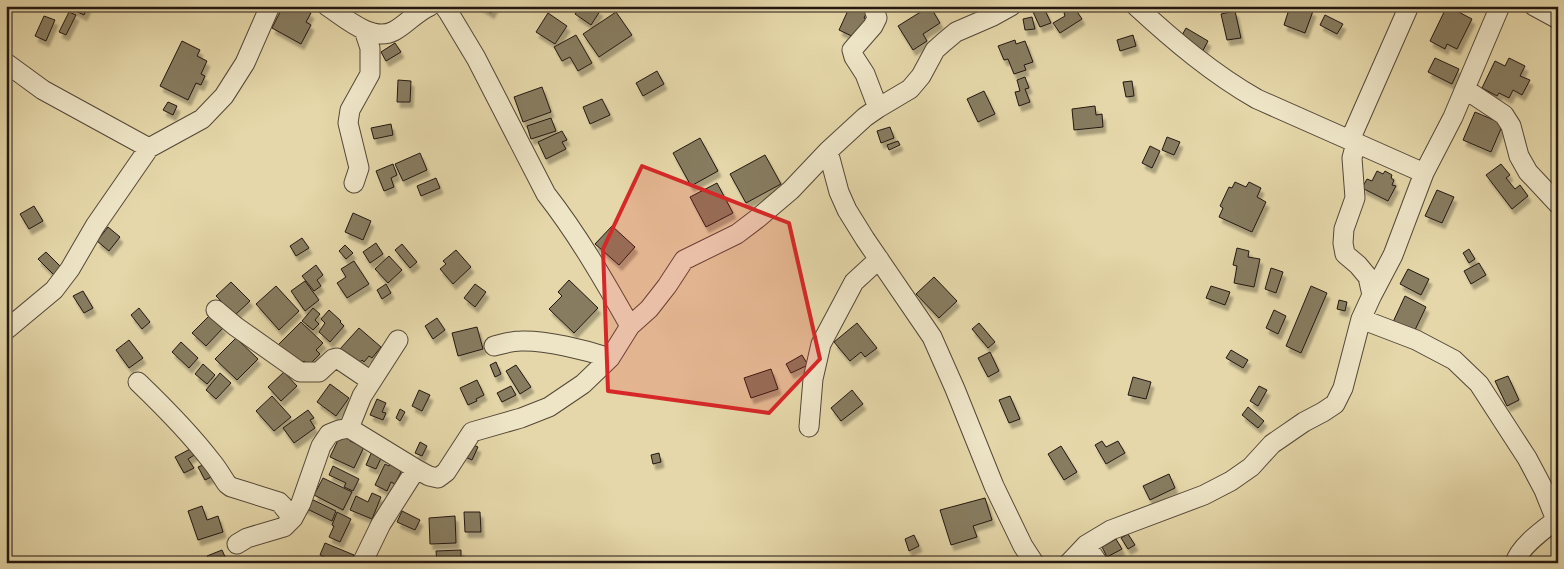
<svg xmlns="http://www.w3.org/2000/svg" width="1564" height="569" font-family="'Sorts Mill Goudy',serif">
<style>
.building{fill:#877b60;stroke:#221711;filter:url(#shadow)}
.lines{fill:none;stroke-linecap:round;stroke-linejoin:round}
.minor-casing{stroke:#534737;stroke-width:21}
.minor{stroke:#eee5c7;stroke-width:19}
.marked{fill:#d62828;fill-opacity:0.2;stroke:#d62828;stroke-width:4;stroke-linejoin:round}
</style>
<defs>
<filter id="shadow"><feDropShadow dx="3" dy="5.5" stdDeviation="1" flood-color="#0004"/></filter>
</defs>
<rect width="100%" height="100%" fill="#e5d7a9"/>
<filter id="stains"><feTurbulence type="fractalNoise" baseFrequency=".004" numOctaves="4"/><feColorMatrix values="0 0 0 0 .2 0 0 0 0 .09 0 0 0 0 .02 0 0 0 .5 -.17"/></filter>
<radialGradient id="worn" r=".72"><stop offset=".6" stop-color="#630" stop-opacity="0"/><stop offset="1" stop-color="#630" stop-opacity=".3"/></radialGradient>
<path class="building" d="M70 6H88L84 15 69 8Z
M283 6H298L311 13 306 22 311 25 301 44 272 28Z
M480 6H495L491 13Z
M580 6H592L600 11 591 25 575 14Z
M850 6H855L867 12 864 18 870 21 860 40 839 30Z
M930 6 940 23 923 34 927 41 913 50 898 26Z
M1290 6H1300L1313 11 1305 33 1284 25Z
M1447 6 1472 19 1457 49 1447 44 1445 49 1430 41Z
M1074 7 1082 19 1060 33 1053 23 1065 16 1064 13Z
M1044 8 1051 23 1040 27 1033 12Z
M1235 11 1241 38 1227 40 1221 14Z
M69 12 76 15 66 35 59 32Z
M616 12 632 35 599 57 583 34Z
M548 13 567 26 555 44 536 32Z
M1325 15 1343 24 1337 34 1320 25Z
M44 16 55 20 46 41 35 36Z
M1032 17 1035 29 1025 30 1023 19Z
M1186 28 1208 41 1201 54 1181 37Z
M576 35 592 63 578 71 570 57 562 61 554 47Z
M1133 35 1136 46 1120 51 1117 40Z
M1015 40 1016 44 1025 41 1033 62 1024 65 1026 70 1014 74 1008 59 1004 60 998 46Z
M182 41 200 50 197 56 207 61 201 74 205 76 201 85 196 83 188 100 160 86Z
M395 43 401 52 386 61 381 52Z
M1435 58 1459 69 1452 84 1428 72Z
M1509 58 1525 66 1520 76 1530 80 1522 95 1513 90 1509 98 1499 93 1497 96 1482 88 1495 61 1505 66Z
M657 71 664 84 643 96 636 83Z
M1025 77 1029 88 1025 89 1030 102 1019 106 1015 92 1020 91 1017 80Z
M398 80 411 81 410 102H397Z
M1132 81 1134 96 1126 97 1123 82Z
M542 87 551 112 523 122 514 97Z
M984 91 995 114 978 122 967 99Z
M602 99 610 115 590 124 583 107Z
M168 102 177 106 173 115 163 110Z
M1095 106 1096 115 1102 114 1103 127 1074 130 1072 109Z
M1475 112 1503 124 1491 152 1463 140Z
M551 118 556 131 531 139 527 126Z
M391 124 393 135 374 139 371 128Z
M890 127 894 138 881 143 877 131Z
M562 131 567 140 562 142 566 149 546 159 538 142Z
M1167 137 1180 142 1174 155 1162 150Z
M700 138 718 171 691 186 673 153Z
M898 141 900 145 889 150 887 145Z
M1150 146 1160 151 1152 168 1142 163Z
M420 153 427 170 403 181 395 164Z
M765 155 781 184 746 203 730 174Z
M393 164 397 175 391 178 394 187 384 191 376 171Z
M1501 164 1510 175 1506 178 1515 189 1520 185 1528 196 1512 209 1486 175Z
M1377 171 1383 174 1385 171 1392 175 1391 178 1394 180 1392 185 1396 186 1388 201 1362 188 1367 179 1372 181Z
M436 178 440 188 421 196 417 186Z
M1235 182 1246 187 1249 182 1261 188 1257 197 1266 202 1252 232 1219 217 1223 208 1220 206 1229 187 1232 188Z
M717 183 733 213 706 227 690 197Z
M1437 190 1454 197 1442 223 1425 216Z
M34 206 43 221 29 229 20 214Z
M353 213 371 221 363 240 345 232Z
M612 226 635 247 619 265 595 244Z
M108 227 120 237 109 251 97 241Z
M302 238 309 248 296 256 290 246Z
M376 243 383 254 370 263 363 252Z
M402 244 417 262 410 268 395 250Z
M345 245 353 253 346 259 339 251Z
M1237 248 1249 251 1248 257 1260 259 1254 287 1234 283 1237 266 1233 265Z
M1469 249 1475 259 1469 263 1463 253Z
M456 250 471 267 453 284 440 269 446 264 443 261Z
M46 252 64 270 57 278 38 259Z
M389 256 402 270 388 283 375 269Z
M354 261 369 284 347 298 337 283 346 277 341 269Z
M1479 263 1486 275 1471 284 1464 271Z
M316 265 323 275 317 280 321 286 314 291 302 276Z
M1271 268 1283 272 1276 293 1265 289Z
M1408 269 1429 279 1421 295 1400 284Z
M934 277 957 301 939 318 916 294Z
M569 280 598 308 574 333 549 309 562 296 558 292Z
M305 281 319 300 305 311 291 291Z
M231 282 250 301 235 315 216 296Z
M386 284 391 293 382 299 377 290Z
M475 284 486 292 475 307 464 298Z
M276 286 299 311 279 330 256 304Z
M1211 286 1230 292 1225 305 1206 298Z
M1311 286 1327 293 1301 353 1286 346Z
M83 291 93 308 84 313 73 296Z
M1405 296 1426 307 1414 332 1393 322Z
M1339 300 1347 302 1345 311 1337 309Z
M139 308 150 322 142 329 131 315Z
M313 308 320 314 315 320 319 324 313 330 302 321Z
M329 310 341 321 340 322 344 326 330 342 319 332 325 323 321 319Z
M1274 310 1286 316 1278 334 1266 328Z
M210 315 223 328 206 346 192 333Z
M437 318 445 330 433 339 425 326Z
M301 322 323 343 316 350 320 354 309 365 304 361 300 366 278 345Z
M857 323 877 348 865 357 861 352 850 361 834 342Z
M979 323 995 342 988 348 972 329Z
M477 327 483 349 458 356 452 333Z
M359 328 381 347 372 358 369 356 364 362 362 360 358 364 340 349Z
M236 338 258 359 237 380 215 359Z
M129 340 143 358 129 368 116 350Z
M181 342 198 358 189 368 172 352Z
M1231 350 1248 360 1243 368 1226 358Z
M990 352 999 371 988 377 978 358Z
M802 355 808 365 791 373 786 364Z
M496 362 501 374 495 377 490 365Z
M203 364 215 375 207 384 195 374Z
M516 365 531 387 520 394 506 371Z
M771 369 778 389 751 398 744 378Z
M284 372 297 386 281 401 268 387Z
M220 373 231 383 216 399 206 390Z
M1508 376 1519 400 1507 406 1495 381Z
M1133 377 1151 382 1146 399 1128 395Z
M477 380 484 395 476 399 477 401 468 405 460 388Z
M330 384 349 398 336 416 317 402Z
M511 386 516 395 502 402 497 393Z
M1259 386 1267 390 1258 406 1250 401Z
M419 390 430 395 422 411 412 406Z
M852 390 863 404 841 421 831 408Z
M272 396 291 417 274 431 256 411Z
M1010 396 1020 419 1009 423 999 400Z
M377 399 386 403 382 412 386 413 383 420 370 415Z
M1248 407 1264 421 1258 428 1242 415Z
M400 409 405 412 400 421 396 418Z
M308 410 314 418 310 420 315 428 294 443 283 428Z
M341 434 351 438 350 441 364 447 354 468 330 457Z
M1102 441 1106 447 1118 441 1125 453 1106 464 1095 445Z
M420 442 427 446 422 456 415 453Z
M469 443 478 447 472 460 463 456Z
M1061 446 1077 472 1064 480 1048 454Z
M192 448 196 454 188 459 194 468 184 473 175 457Z
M373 449 383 454 376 469 366 465Z
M659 453 661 462 653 464 651 455Z
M391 462 403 468 395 484 391 482 387 491 375 485 385 464 389 466Z
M208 463 215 475 205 480 198 467Z
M333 466 359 479 353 491 344 487 346 483 329 475Z
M1169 474 1175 488 1150 500 1143 486Z
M323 478 352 492 343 510 314 495Z
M372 493 381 497 372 519 350 510 356 496 368 502Z
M305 496 336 511 332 521 301 506Z
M985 498 992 520 973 526 977 537 951 545 940 510Z
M202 506 207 520 218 516 223 532 198 540 188 511Z
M402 511 420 520 415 530 397 522Z
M337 512 351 519 340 542 329 537 334 526 332 525Z
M464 512H480L481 532H465Z
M455 516 456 543 430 544 429 518Z
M1128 534 1135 545 1128 549 1121 538Z
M914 535 919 546 909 551 905 539Z
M1116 539 1122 549 1107 557 1102 547Z
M325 543 354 555 350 563H337L320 555Z
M222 550 226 559 217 563H210L207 556Z
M461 550V563H437L436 551Z
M1005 557 1008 563H998L997 562Z
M73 558 74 563H60Z
M731 558 734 563H723Z"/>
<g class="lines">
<g class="minor-casing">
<path id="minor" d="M327 6C344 17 372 43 394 31 407 24 416 12 430 6
M444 6 449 13 476 58 546 194C578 235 604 280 630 326
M873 6 877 18 873 26 852 50 854 57 865 74 878 108
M1136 6C1174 41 1213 74 1257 99L1424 173
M1534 6 1558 19
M6 63 43 90 149 148
M1465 89 1504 115 1511 126 1519 156 1528 172 1558 204
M1350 140 1409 6
M1356 143 1352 158 1355 198 1344 229 1343 243 1345 254 1358 265 1368 277 1372 295
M828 151 839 192 847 210 865 239 932 337 955 389 994 486 1023 546 1034 563
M354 183 359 168 348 123 350 110 370 74V48L364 30
M216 310 235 326 300 372H319L333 359 337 358 371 381
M1361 319 1416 340 1454 360 1479 384 1527 458 1544 490 1556 520
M6 330 54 290 70 269 95 226 149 148 202 119 224 96 245 63 270 6
M494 346C503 344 511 341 521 341 545 340 586 350 610 358
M138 382C164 407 190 433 212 462 218 469 222 477 227 484L231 487 279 502C285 507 286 512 293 518
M809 427 813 379 821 344 854 282 879 259
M349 428 362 396 398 340
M237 544 247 538 284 527 293 518 301 503 321 446 329 434 339 430 349 428 416 469
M1086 545 1098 563
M362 563 381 524 416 469 429 476 438 478 446 472 472 432 521 418 549 407 583 384 610 358 630 326 649 309 667 286 684 260 737 234 758 218 791 190 828 151 865 117 878 108 910 89 921 76 935 50 944 42 956 32 993 16 1011 6
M1069 563 1086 545 1111 530 1204 495 1231 481 1251 467 1272 444 1304 422 1323 412 1335 404 1343 388 1361 319 1372 295 1393 255 1424 173 1453 117 1500 6
M1515 563C1519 547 1543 530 1556 520L1558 522"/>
</g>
<use href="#minor" class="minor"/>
</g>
<path class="marked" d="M642 166 789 223 820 359 769 413 608 391 603 249Z"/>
<rect width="1564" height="569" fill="none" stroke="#e5d7a9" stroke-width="25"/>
<rect x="8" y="8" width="1549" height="554" fill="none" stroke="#221711" stroke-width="2.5"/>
<rect x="12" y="12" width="1539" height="544" fill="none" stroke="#221711"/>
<rect width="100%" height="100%" filter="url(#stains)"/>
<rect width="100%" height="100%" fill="url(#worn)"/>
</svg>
